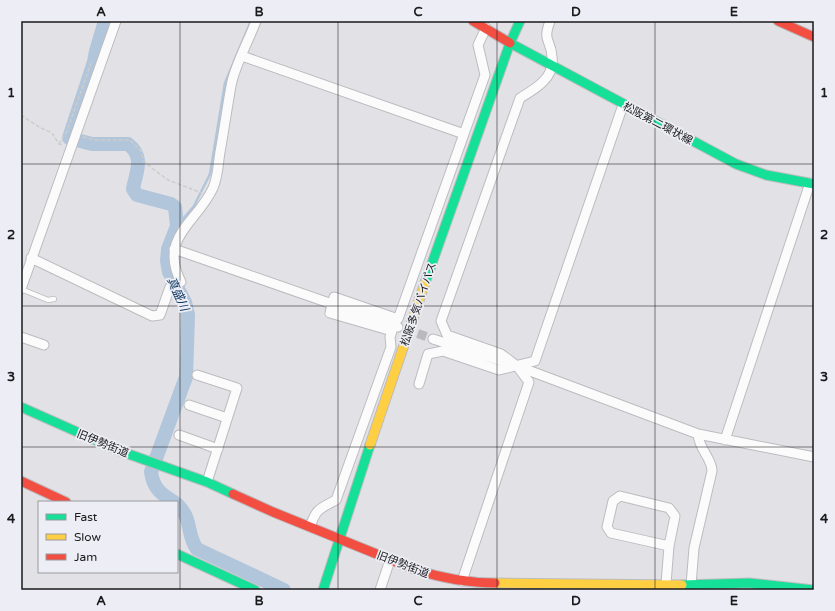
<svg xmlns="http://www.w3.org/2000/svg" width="835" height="611" font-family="'Varela Round','Noto Sans JP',sans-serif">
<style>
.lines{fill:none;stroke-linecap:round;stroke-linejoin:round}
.stream{stroke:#b1c5db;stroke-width:2.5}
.river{stroke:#b1c5db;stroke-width:14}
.street-tunnel{stroke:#bababe;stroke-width:9;stroke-dasharray:9 4.5;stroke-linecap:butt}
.lane-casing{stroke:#bcbcc0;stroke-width:6}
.street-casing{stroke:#bcbcc0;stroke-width:11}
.fast-casing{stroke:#bcbcc0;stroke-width:11}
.slow-casing{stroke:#bcbcc0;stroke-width:11}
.jam-casing{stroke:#bcbcc0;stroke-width:11}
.path{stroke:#cdcdcd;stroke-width:1.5;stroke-dasharray:4 2;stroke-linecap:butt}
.lane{stroke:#fbfbfb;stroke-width:4.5}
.street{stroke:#fbfbfb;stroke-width:9}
.fast{stroke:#16e098;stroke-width:9}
.slow{stroke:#ffcf43;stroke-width:9}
.jam{stroke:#f24e42;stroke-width:9}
.grid{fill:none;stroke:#1a1a1d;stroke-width:1;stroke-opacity:0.55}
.labels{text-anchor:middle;stroke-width:3.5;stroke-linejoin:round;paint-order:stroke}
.street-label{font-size:11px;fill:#1a1a1d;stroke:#edeef5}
.water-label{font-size:12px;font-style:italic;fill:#0f3861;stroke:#edeef5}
.neatline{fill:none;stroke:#1a1a1d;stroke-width:1.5}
.grid-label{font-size:13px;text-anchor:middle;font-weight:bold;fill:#1a1a1d}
</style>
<rect width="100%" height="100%" fill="#e2e2e6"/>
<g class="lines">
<path class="stream" d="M177 226 194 206 210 174 225 83 251 21"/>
<path class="river" d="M105 21 96 51 94 62 69 138 92 144H128C145 157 136 172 133 189L137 195 171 204 175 207 177 226 168 249 167 261 169 272 185 302 188 315 186 377 151 472C153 488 161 494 174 502
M177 504C193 519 186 534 197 549L284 590"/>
<path class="street-tunnel" d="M405 329 433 339"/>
<g class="lane-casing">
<path id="lane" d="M21 289 48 300 54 299"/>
</g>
<g class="street-casing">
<path id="street" d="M242 56 464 134
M174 249 398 327
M31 258 152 316 160 315 170 287 181 282C158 237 197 223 213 188 218 177 218 164 220 152 224 130 227 108 231 86 234 67 249 40 256 21
M21 289 116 21
M21 337 44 345
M433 339 517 366 698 434 814 457
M197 375 237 388 207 482
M419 384 428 354 443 351 499 370 535 361 623 105
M189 405 227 418
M179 435 218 449
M725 440 810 183
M310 527C316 509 319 509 336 500L391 347 390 337 392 331 330 313 334 297 398 319 485 75 478 45 486 28
M462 581 529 382 517 366 501 354 447 335 441 321 520 98C535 89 555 78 552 57 551 38 542 43 550 21
M666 584 669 546 675 516 669 508 620 496 613 501 607 527 611 533 669 546
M691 585 694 548 712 471C712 458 699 450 698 434
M380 590 390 560"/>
</g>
<g class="fast-casing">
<path id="fast" d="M510 43 736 164 766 175 814 184
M425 283 510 43 520 21
M21 407 120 451 207 482 233 494
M177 554 255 590
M682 585 749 583 814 590
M323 590 370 445"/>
</g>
<g class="slow-casing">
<path id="slow" d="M370 445 425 283
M495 583 682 585"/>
</g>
<g class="jam-casing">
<path id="jam" d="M473 21 510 43
M778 21 814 37
M21 481 66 502
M233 494 273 512 416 570C442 578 468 583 495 583"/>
</g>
<path class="path" d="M21 115 39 127 52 133 59 144 64 145
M83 137 95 140H130L141 151 144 161 153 169 168 180 202 193
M59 144 67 131 92 60"/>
<use href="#lane" class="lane"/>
<use href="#street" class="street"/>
<use href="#fast" class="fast"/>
<use href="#slow" class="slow"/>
<use href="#jam" class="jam"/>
</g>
<path class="grid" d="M180 21V590M338 21V590M497 21V590M655 21V590M21 164H814M21 306H814M21 447H814"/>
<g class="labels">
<g class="street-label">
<text transform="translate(658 123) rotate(28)" y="4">松阪第二環状線</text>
<text transform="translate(418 304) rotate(-71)" y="4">松阪多気バイパス</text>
<text transform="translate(103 443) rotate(22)" y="4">旧伊勢街道</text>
<text transform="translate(403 564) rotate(21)" y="4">旧伊勢街道</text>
</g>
<g class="water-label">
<text transform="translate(178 294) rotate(66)" y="4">真盛川</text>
</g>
</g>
<rect width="835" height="611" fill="none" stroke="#edeef5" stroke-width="44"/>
<rect x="38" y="501" width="140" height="72" fill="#edeef5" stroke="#99999f"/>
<rect x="46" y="514" width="20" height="6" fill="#16e098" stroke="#99999f"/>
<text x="74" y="521" font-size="12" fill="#1a1a1d">Fast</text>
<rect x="46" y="534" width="20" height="6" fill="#ffcf43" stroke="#99999f"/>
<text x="74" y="541" font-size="12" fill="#1a1a1d">Slow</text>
<rect x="46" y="554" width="20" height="6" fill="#f24e42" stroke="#99999f"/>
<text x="74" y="561" font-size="12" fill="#1a1a1d">Jam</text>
<rect x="22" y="22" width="791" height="567" class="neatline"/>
<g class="grid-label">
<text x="101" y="16">A</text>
<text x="259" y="16">B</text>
<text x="418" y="16">C</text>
<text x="576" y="16">D</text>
<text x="734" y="16">E</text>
<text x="11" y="97">1</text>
<text x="824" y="97">1</text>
<text x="11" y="239">2</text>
<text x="824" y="239">2</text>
<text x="11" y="381">3</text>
<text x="824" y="381">3</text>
<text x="11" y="523">4</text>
<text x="824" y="523">4</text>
<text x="101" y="605">A</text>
<text x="259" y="605">B</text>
<text x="418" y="605">C</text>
<text x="576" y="605">D</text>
<text x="734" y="605">E</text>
</g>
</svg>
